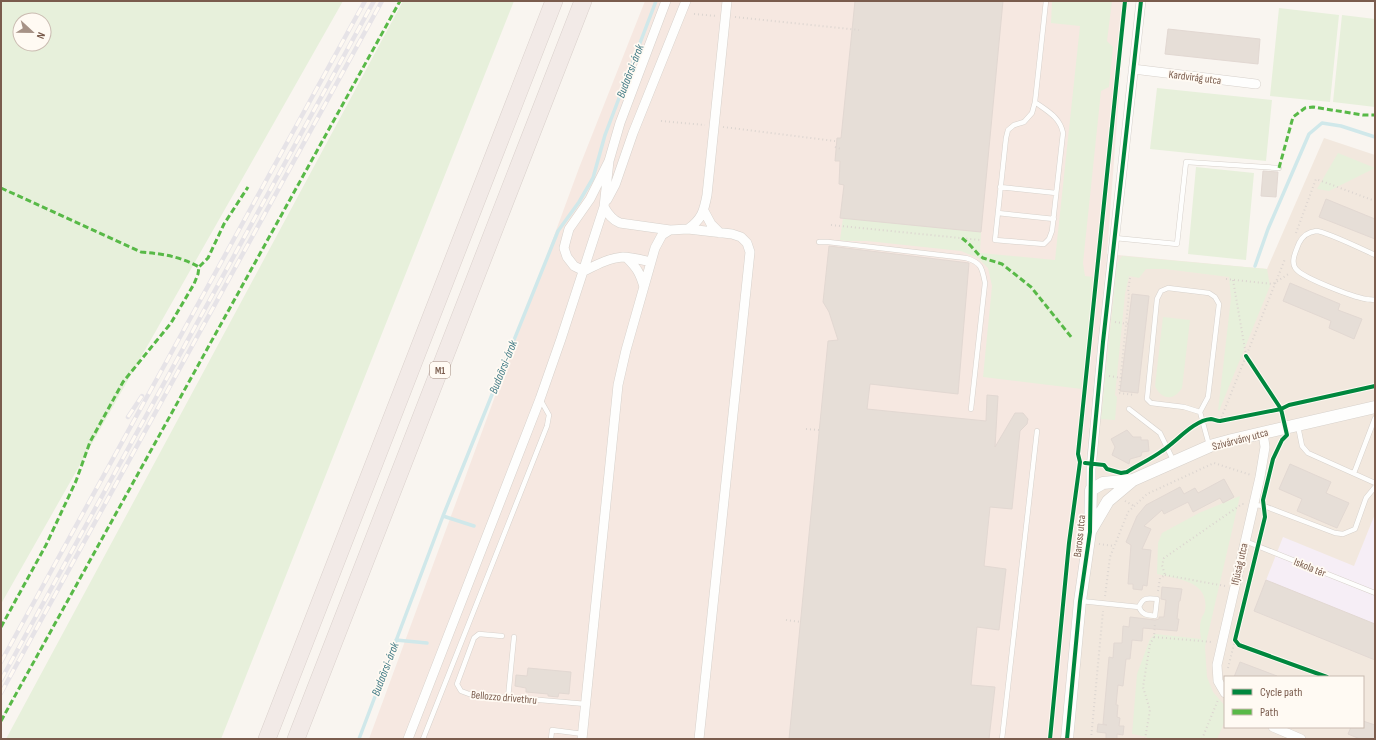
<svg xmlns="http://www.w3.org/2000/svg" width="1376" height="740" font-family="'Sofia Sans Condensed',sans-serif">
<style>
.residential{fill:#f2e8de;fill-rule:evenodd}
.commercial{fill:#f6e8e1}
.education{fill:#f6eef6}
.green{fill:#e7f0db;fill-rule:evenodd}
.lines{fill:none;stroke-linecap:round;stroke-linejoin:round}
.stream{stroke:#d0e8ea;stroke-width:3.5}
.building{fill:#e6ded7;stroke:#e2d8d2}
.service-casing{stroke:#d7d1cb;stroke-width:5.5}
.minor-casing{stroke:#d7d1cb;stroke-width:10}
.tertiary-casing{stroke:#d7d1cb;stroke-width:13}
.motorway-casing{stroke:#dad1cc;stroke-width:18}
.path{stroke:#dcd5d0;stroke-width:2;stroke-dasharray:1 3;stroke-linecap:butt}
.service{stroke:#fefefd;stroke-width:4.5}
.minor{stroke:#fefefd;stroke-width:9}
.tertiary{stroke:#fefefd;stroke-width:12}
.motorway{stroke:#f2eae7;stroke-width:17}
.rail-casing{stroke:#e6e3e7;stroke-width:4.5}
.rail{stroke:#fffaf3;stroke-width:3;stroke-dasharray:9;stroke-linecap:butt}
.quiet{stroke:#58b947;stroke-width:3;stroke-dasharray:6 3;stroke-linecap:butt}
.cycleway-casing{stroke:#fffaf3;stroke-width:6}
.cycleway{stroke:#00873e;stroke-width:4}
.labels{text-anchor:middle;stroke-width:3.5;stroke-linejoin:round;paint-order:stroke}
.shield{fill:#fffaf3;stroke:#a28b7f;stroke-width:1}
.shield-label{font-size:10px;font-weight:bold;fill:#7a5c4d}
.street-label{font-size:11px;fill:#7a5c4d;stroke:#fffaf3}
.water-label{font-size:12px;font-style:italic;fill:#437c86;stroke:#fffaf3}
</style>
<rect width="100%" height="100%" fill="#f9f5f0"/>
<path class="residential" d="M1324 138 1375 155V739H1062L1085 508V469L1107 254 1267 269ZM1225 677H1363V727H1225Z"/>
<path class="commercial" d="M645 1H1126L1107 254 1085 469 1086 531 1064 739H369L579 168Z"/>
<path class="education" d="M1375 514V660L1254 611 1283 537 1354 566Z"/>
<path class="green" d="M1 1H343L1 604ZM20 20H44V44H20Z
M403 1H514L221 739H6Z
M1052 1H1112L1107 41 1113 47 1109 87 1101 91 1083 263 1085 276 1094 277 1082 389 983 377 992 286 988 268 978 258 961 251 867 241H846L840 240 843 218 981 232 980 253 1055 260 1080 26 1051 23Z
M1279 8 1339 15 1330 102 1270 96Z
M1342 15 1375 19V107L1333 102Z
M1157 88 1272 100 1266 161 1150 149Z
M1338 153 1375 168 1329 191 1317 189Z
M1196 167 1254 173 1246 260 1188 254Z
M1122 256 1267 269 1270 286 1219 411H1218L1231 298 1229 277 1165 269H1146L1139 278 1129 276 1125 294 1115 395 1117 397 1115 420 1101 419 1117 264Z
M1163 317 1190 320 1182 388C1173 402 1161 399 1155 386Z
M1240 496 1205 647 1207 677 1213 692 1225 706V721L1217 739H1147V737L1132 734 1137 674 1150 639 1155 634 1201 639C1200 631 1199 625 1202 617 1203 615 1204 614 1205 611 1210 581 1178 579 1157 574L1158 543 1162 533 1199 513Z"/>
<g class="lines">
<path class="stream" d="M1255 266 1268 229 1309 134 1322 123 1341 126 1375 137
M443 516 474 526
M396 640 427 643
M359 739 443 516 558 231 579 202 593 178 605 135 656 1"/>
</g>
<path class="building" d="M855 1H1003L981 232 840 218 844 185 839 184 840 161H835L837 138H841Z
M1168 29 1260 39 1258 64 1165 54Z
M1263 171 1278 172 1276 197 1261 196Z
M1326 199 1375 219V239L1319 217Z
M829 246 969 263 958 394 870 384 867 409 986 421 987 395 998 396 995 447 1015 413H1023L1028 419 1027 424 1020 431 1012 509 990 507 984 566 1006 569 999 630 977 627 971 685 995 687 989 739H789L828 341 838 340 829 312 823 302Z
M1290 283 1340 304 1338 310 1362 319 1354 339 1329 328 1331 321 1283 301Z
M1132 294 1149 296 1138 393 1120 391Z
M1127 430 1133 437H1141V440H1148L1149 451 1142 452 1141 456 1130 459 1129 464 1112 455 1115 447 1111 439Z
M1290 464 1331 482 1326 493 1349 503 1337 528 1297 511 1302 499 1279 489Z
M1224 479 1234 497 1223 503 1220 498 1193 512 1188 502 1164 514 1162 510 1144 526 1151 529 1142 549 1151 550 1147 586 1143 585 1142 590 1133 589V584H1128L1131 545 1126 542 1137 516 1146 505 1180 487 1184 494 1195 488 1198 493Z
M1266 580 1375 624V660L1254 611Z
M1162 587 1182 589 1180 601H1179L1177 619H1179L1177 631 1143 628 1142 641 1132 640 1130 659H1126L1123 686 1118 685 1116 705H1118L1117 717 1120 718 1119 726H1124L1123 735 1117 734V739H1106V733L1097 732 1098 724 1107 725 1103 724 1109 657 1113 658 1114 643H1122L1123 626 1129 627 1130 617 1155 620 1159 619V617H1164L1166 600 1161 599Z
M1240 662 1277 676V677H1234Z
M528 668 571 672 569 694 559 693 558 697 548 696V694L526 692V688L515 686 516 675 527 676Z
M1363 721 1375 725V739H1360L1348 734 1351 727H1363Z"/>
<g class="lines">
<g class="service-casing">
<path id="service" d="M1035 102C1047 111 1060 117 1063 133L1052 231 1049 239 1044 244 995 240 1006 138 1008 130 1014 125 1024 122 1032 113 1035 102 1046 1
M1000 187 1056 193
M998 213 1054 219
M1115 238 1177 244 1186 162 1279 168
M819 242H828L966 258C982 263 982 268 985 283L971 409
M1375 255C1364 250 1325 231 1316 231 1308 232 1302 237 1299 243 1296 251 1290 262 1296 269 1303 278 1353 297 1366 299 1369 300 1372 299 1375 300
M1129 409 1160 433 1173 460
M1200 412 1184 407 1151 403 1147 399 1157 299 1161 291 1168 288 1209 293 1215 297 1219 304 1208 397 1200 412 1209 445
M1298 426 1302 446 1308 453 1375 483
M1354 473 1375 418
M1254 505 1264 506 1335 533 1343 534 1355 529 1366 498 1375 487
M1245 541 1375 593
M1081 601 1139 607C1142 615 1147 615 1155 616L1157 599C1148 598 1143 597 1139 607
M502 636 479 634 474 638 457 684 461 691 469 694 586 704
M508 698 514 637
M423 739 547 426 549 415 540 399
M551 739 552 730 583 734
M1002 739 1037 431"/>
</g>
<g class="minor-casing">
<path id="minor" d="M1133 69 1256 84
M607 200 615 185 633 133 686 1
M604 207C608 214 612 220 620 223L670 230 688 229 732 234 741 237 747 243 750 252 699 739
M704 211 711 224 720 233
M688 229C702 219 704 211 707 195L727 1
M627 258C637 268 640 273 644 287
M584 271 574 266 567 257 564 248 566 240 569 229 590 199 609 161 620 123 666 1
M584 271C596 265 609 258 623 257 632 257 642 260 651 262
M1091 490V469L1103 342 1141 1
M1225 693 1218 681 1217 665 1260 477 1265 447 1263 432
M1273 727 1301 739
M408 739 540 399 561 339 604 207 609 161
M582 739 618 385 626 350 655 248 662 235 670 230"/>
</g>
<g class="tertiary-casing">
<path id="tertiary" d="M1091 530 1108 501 1133 480
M1067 739 1080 601 1090 532 1091 490 1103 483 1133 480 1210 446 1232 440 1375 407"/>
</g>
<g class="motorway-casing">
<path id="motorway" d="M267 739 554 1
M296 739 583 1"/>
</g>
<path class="path" d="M694 14 717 16
M735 17 859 30
M661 121 705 125
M723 127 835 141
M835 147 841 149
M831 225 980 240
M1296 233 1316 179 1375 201
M1130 278 1128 292 1129 295 1119 393 1135 395
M1226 279 1273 284 1290 273
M1233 280 1246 355
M1115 322 1128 324
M1109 376 1122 378
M1220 421 1285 259
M806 429 819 430
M1125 501 1134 506
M1099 544 1114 546
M1165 575 1225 586
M1158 591 1160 578 1165 575 1162 565 1164 558 1242 504H1244
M1105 596 1110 557 1128 512 1147 494 1214 463 1251 475
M786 620 801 622
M1154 637 1212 642
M1228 668 1235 640
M1091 739 1103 611
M1145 739 1150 710 1143 687 1150 644 1154 637 1155 623
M1202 739 1218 700"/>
<use href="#service" class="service"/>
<use href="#minor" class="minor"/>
<use href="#tertiary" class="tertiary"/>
<use href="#motorway" class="motorway"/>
<g class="rail-casing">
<path id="rail" d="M128 417 142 396
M1 662 365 1
M1 680 374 1
M1 693 382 1"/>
</g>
<use href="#rail" class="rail"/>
<path class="quiet" d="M1279 168 1293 117 1305 108 1313 107 1363 115H1375
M1 188 141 252C163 254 179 256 199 267
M962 238 970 245 979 255 983 258 1002 264 1031 287 1072 338
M1 627 46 545 76 481 90 442 123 382 171 323 194 284 198 274 199 267 208 258 224 224 248 187
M1 721 400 1"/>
<g class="cycleway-casing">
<path id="cycleway" d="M1246 356 1281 409 1287 435 1282 440 1273 459 1263 500 1265 517 1235 640 1239 645 1327 677
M1085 463 1104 465 1107 469 1121 473 1127 472C1138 465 1151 459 1162 451 1176 442 1194 420 1211 419 1213 419 1217 421 1220 421L1281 409 1289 405 1375 386
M1050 739 1069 543 1080 462 1078 454 1125 1
M1067 739 1080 601 1090 532 1091 469 1103 342 1141 1"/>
</g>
<use href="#cycleway" class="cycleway"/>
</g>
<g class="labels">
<rect class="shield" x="430" y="362" width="20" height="16" rx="3"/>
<g class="shield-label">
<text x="440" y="374">M1</text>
</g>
<g class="street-label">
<text transform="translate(1195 77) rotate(7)" y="4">Kardvirág utca</text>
<text transform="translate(1240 439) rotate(-15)" y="4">Szivárvány utca</text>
<text transform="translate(1079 536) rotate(-84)" y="4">Baross utca</text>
<text transform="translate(1239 564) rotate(-77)" y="4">Ifjúság utca</text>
<text transform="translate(1310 567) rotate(22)" y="4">Iskola tér</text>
<text transform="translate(504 697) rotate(5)" y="4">Bellozzo drivethru</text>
</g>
<g class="water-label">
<text transform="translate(630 71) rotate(-69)" y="4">Budaörsi-árok</text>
<text transform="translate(503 367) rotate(-68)" y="4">Budaörsi-árok</text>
<text transform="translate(385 669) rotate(-69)" y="4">Budaörsi-árok</text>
</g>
</g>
<rect width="1376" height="740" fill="none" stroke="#7a5c4d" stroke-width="4"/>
<rect x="1224" y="676" width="140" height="52" fill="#fffaf3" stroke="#cabbb1"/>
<rect x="1232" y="689" width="20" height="6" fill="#00873e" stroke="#cabbb1"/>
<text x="1260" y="696" font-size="12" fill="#7a5c4d">Cycle path</text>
<rect x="1232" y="709" width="20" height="6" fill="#58b947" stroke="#cabbb1"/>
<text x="1260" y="716" font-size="12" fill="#7a5c4d">Path</text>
<g transform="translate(32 32) rotate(112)"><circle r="19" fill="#fffaf3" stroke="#cabbb1"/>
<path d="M0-3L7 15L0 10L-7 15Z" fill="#a69286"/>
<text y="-6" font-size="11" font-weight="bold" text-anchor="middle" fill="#7a5c4d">N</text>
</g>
</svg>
